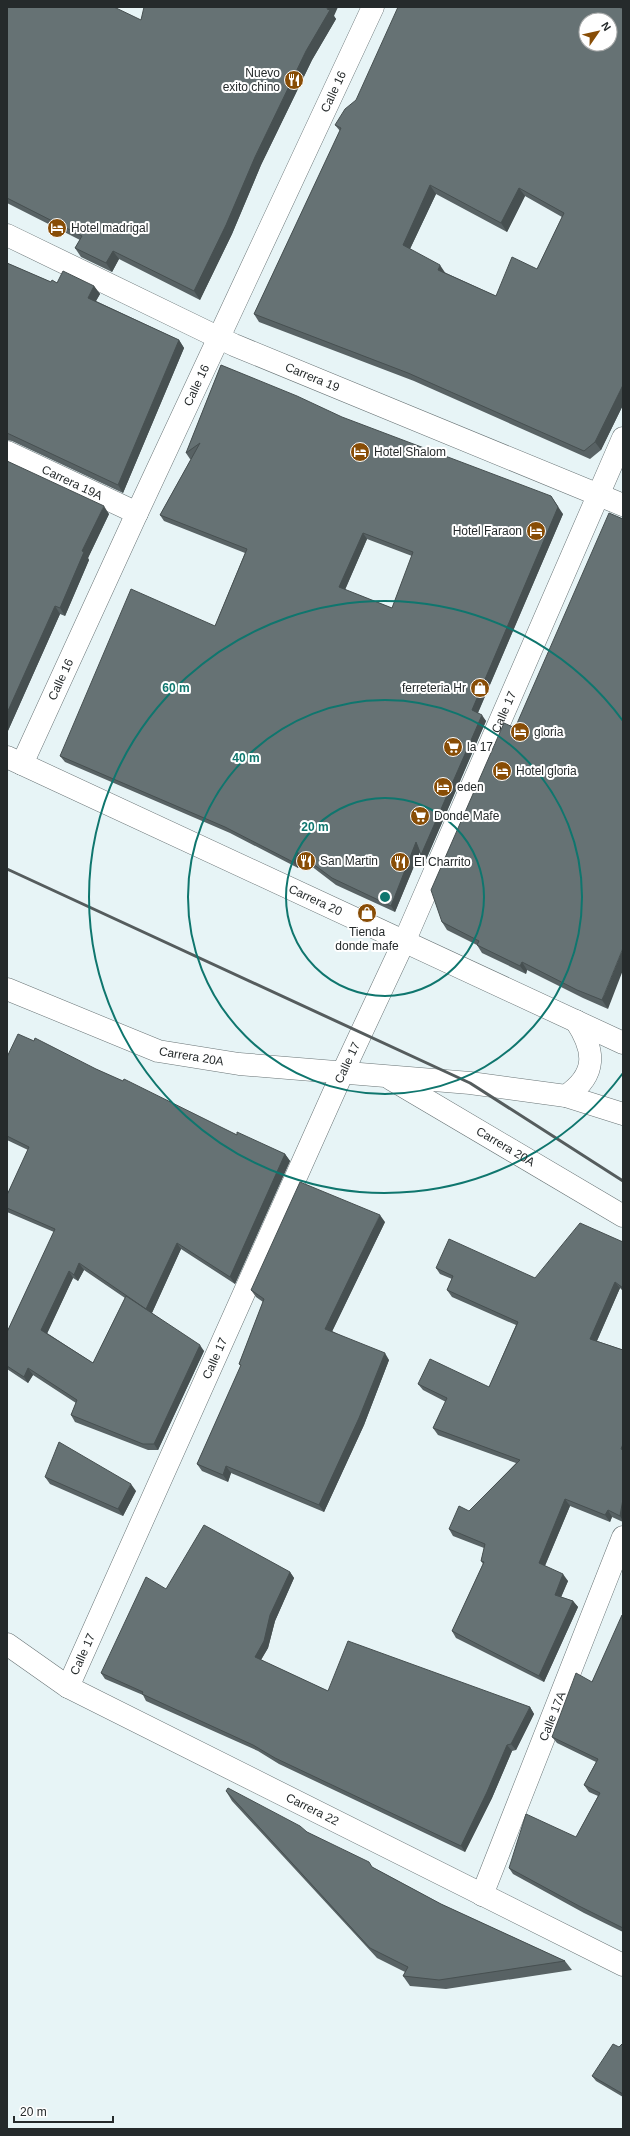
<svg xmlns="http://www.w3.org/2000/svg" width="630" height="2136" font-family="Helvetica,sans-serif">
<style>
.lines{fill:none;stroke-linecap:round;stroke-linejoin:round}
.minor-casing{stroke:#697476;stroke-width:23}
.minor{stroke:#fff;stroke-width:22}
.rail{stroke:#555c5d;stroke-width:3}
.wall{fill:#586264;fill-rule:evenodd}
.shaded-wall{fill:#475051}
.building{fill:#667274;stroke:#475051;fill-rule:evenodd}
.ring{fill:none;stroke:#0f766e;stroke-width:2}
.labels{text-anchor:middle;stroke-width:4;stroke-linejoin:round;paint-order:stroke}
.poi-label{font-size:12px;fill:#252a2b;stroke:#fff;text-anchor:start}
.street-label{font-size:12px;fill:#252a2b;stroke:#fff}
.centre{fill:#0f766e;stroke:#fff;stroke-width:2}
.ring-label{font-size:12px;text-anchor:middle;font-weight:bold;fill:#0f766e;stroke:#fff;stroke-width:4;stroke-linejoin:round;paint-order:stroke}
</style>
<rect width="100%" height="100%" fill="#e7f4f6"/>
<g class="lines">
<g class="minor-casing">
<g id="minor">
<path id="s1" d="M7 235 234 345 623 505"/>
<path id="s2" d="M7 452 137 513"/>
<path id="s3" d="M7 757 623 1043"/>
<path id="s4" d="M22 764 137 513 373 7"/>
<path id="s5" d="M7 989 158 1051 239 1064 470 1083 566 1096 623 1114"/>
<path id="s6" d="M391 1079 623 1216"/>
<path d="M566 1096C598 1074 595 1050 576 1021"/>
<path id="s7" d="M7 1644 68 1687 623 1965"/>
<path id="s8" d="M68 1687 342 1074 408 933 623 438"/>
<path id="s9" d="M482 1895 623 1537"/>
</g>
</g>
<use href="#minor" class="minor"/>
<path class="rail" d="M7 869 470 1083 623 1181"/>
</g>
<path class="wall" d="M7 7 141 20 334 16 336 19 312 60 261 165 232 234 200 300 119 259 112 272 81 257 75 248 80 240 7 203Z
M623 9V405L601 450 590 459 414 381 259 322 254 314 340 131 335 125ZM436 194 507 232 525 196 562 217 537 269 496 296 446 273 410 249Z
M7 263 51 282 94 286 100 294 96 301 179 340 184 348 123 493 12 441 7 440Z
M221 365 563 514 478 713 486 721 425 862 421 855 420 852 395 912 336 885 302 859 298 868 230 833 65 762 60 756 215 626 245 553 164 521 160 515 191 459H190L186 453ZM367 539 412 556 392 608 345 590Z
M7 461 109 514 88 558 89 560 65 616 60 614 7 733Z
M504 723 608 1009 583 998 527 970 526 974 482 953 477 945 447 930 442 922Z
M7 1057 96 1069 237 1135 285 1154 290 1161 235 1284 181 1249 152 1313 204 1351 158 1450H148L75 1422 71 1415 76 1403 33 1375 28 1383 7 1369V1332L54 1232 7 1212V1195L28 1150 7 1140ZM84 1270 125 1298 93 1363 47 1333 73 1278 78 1281Z
M385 1222 332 1331 389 1360 364 1425 324 1512 231 1473 228 1482 202 1471 197 1464 241 1366 239 1364 263 1302 256 1297 251 1290Z
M623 1242V1291L620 1288 597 1341 623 1350V1522L612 1517 610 1522 570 1506 545 1566 568 1581 561 1597 573 1601 578 1607 544 1682 456 1638 452 1631 483 1564 481 1561 484 1548 453 1536 449 1529 469 1511 516 1463 438 1435 433 1428 446 1402 423 1390 418 1384 489 1387 516 1325 452 1297 447 1290 452 1279 440 1274 436 1268 535 1278Z
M45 1477 136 1491 123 1516 50 1484Z
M290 1572 294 1578 275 1621 268 1648 261 1660 328 1691 530 1707 534 1714 516 1750 512 1751 492 1798 465 1852 279 1764 258 1751 146 1701 143 1695 105 1679 101 1673 166 1589Z
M623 1615V1932L584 1913 513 1874 509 1868 576 1837 598 1796 589 1792 584 1785 596 1762 557 1743 552 1737 592 1682Z
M226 1791 307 1832 441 1904 565 1961 572 1970 446 1989 410 1986 403 1976 405 1972 377 1958 232 1801Z
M623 2043V2097L596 2081 592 2076Z"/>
<path class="shaded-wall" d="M328 7H338L334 16 336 19 312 60 261 165 232 234 200 300 194 291 255 157 306 51Z
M430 185 436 194 408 253 403 245Z
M519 188 525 196 507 232 501 223Z
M113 251 119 259 112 272 106 263Z
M440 265 446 274 438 270Z
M94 286 100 294 93 306 88 298Z
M179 340 184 348 123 493 118 485Z
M623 385V405L601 450 595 442Z
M551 496 563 514 476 717 472 710Z
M104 506 109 514 88 558 89 560 65 616 60 608 82 551Z
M363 533 367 539 343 594 339 587Z
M55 606 60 614 7 733V713Z
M482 715 486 721 425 862 421 855Z
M416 842 421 849 395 912 391 906Z
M297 852 302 859 298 868 293 862Z
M623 948V970L608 1009 602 1000Z
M522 962 527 970 526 974 520 966Z
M285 1154 290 1161 235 1284 230 1277Z
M380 1215 385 1222 330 1336 325 1329Z
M177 1243 181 1249 151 1315 146 1309Z
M79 1263 84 1270 78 1281 74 1275Z
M69 1271 73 1278 46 1336 41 1330Z
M615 1282 620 1288 595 1345 590 1339Z
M200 1345 204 1351 158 1450 154 1444Z
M385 1353 389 1360 364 1425 324 1512 319 1505Z
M28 1368 33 1375 28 1383 24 1377Z
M226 1466 231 1473 228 1482 223 1475Z
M131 1484 136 1491 123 1516 118 1509Z
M565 1499 570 1506 543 1570 539 1563Z
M623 1499V1521L620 1516Z
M608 1510 612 1517 610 1522 605 1515Z
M290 1572 294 1578 275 1621 268 1648 259 1663 255 1657 270 1615Z
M563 1574 568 1581 559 1602 555 1595Z
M573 1601 578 1607 544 1682 539 1676Z
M530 1707 534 1714 516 1750 511 1744Z
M507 1745 512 1751 492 1798 465 1852 461 1846Z"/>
<path class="building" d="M7 7H114L141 20 144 7H328L327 9 330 10 306 51 255 157 226 225 194 291 113 251 106 263 75 248 82 236 7 198Z
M398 7H619L623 9V385L595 442 584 451 408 373 254 314 341 128 335 125 345 109 356 100ZM586 20H610V44H586ZM430 185 501 223 519 188 564 213 537 269 512 257 496 296 438 270 440 265 403 245Z
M7 263 51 282 52 280 57 283 63 271 94 286 88 298 179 340 118 485 7 433Z
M221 365 297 396 342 417 551 496 558 507 472 710 482 715 421 855 416 842 391 906 332 878 297 852 293 862 225 827 60 756 131 589 215 626 247 549 160 515 200 443 186 453ZM363 533 413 552 392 608 339 587Z
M7 461 104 506 82 551 84 552 60 608 55 606 7 713Z
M609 513 623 519V948L602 1000 577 990 522 962 520 966 477 945 479 941 442 922 431 890 504 723 515 728Z
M18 1034 34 1041 35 1038 96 1069 123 1081 124 1079 237 1135V1132L285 1154 230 1277 177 1243 146 1309 79 1263 74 1275 69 1271 41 1330 93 1363 126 1296 200 1345 154 1444H143L71 1415 77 1400 28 1368 24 1377 7 1366V1332L55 1229 7 1208V1195L29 1147 7 1136V1057Z
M300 1182 380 1215 325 1329 385 1353 359 1418 319 1505 226 1466 223 1475 197 1464 241 1365 239 1364 264 1299 251 1290Z
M580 1223 623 1242V1288L615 1282 590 1339 623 1350V1444L621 1449 623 1450V1499L620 1516 608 1510 605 1515 565 1499 539 1563 563 1574 555 1595 573 1601 539 1676 452 1631 484 1562 481 1561 485 1544 449 1529 459 1506 469 1511 520 1460 433 1428 447 1398 418 1384 430 1359 489 1387 518 1322 447 1290 453 1276 436 1268 449 1239 535 1278Z
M59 1442 131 1484 118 1509 45 1477Z
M204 1525 290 1572 270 1615 264 1641 255 1657 328 1691 348 1641 530 1707 511 1744 507 1745 487 1792 461 1846 275 1758 253 1745 142 1694 143 1692 101 1673 146 1577 166 1589Z
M622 1615H623V1928L579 1906 509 1868 526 1814 576 1837 600 1793 584 1785 598 1759 552 1737 576 1673 592 1682Z
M228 1788 300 1826 307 1832 369 1862 372 1867 441 1904 565 1961 439 1980 403 1976 408 1967 370 1948 226 1791Z
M623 2043V2094L592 2076 613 2044 619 2047Z"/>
<g class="ring">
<circle cx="385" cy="897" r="99"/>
<circle cx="385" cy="897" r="197"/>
<path d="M623 1073A296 296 0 1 1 623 721"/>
</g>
<defs>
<g id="restaurant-disc" transform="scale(1)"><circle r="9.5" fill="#884d06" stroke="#fff"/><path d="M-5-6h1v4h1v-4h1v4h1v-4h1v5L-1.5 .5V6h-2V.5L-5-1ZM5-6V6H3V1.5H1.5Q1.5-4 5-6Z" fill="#fff"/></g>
<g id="hotel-disc" transform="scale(1)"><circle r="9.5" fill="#884d06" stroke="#fff"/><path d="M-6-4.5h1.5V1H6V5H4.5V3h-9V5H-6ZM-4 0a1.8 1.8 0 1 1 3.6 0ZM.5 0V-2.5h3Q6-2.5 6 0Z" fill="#fff"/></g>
<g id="shop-disc" transform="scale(1)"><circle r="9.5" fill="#884d06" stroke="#fff"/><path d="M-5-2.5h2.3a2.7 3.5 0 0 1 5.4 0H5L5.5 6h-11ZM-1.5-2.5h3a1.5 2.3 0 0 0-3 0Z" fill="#fff"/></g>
<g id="supermarket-disc" transform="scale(1)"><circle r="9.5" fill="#884d06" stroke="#fff"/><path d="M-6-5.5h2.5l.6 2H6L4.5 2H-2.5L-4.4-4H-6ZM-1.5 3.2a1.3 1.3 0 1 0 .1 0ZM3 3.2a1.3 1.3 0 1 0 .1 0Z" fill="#fff"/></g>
</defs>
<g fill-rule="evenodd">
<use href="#restaurant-disc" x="294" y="80"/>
<use href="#hotel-disc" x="57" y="228"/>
<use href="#hotel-disc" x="360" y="452"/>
<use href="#hotel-disc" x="536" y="531"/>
<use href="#shop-disc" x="480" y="688"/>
<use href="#hotel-disc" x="520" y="732"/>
<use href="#supermarket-disc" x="453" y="747"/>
<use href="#hotel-disc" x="502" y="771"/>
<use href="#hotel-disc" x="443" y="787"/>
<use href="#supermarket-disc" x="420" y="816"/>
<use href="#restaurant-disc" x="306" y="861"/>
<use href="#restaurant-disc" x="400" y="862"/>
<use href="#shop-disc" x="367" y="913"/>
</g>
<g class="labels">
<g class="poi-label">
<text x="280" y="77" text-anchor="end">Nuevo<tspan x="280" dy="14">exito chino</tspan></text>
<text x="71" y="232">Hotel madrigal</text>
<text x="374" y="456">Hotel Shalom</text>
<text x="522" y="535" text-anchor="end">Hotel Faraon</text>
<text x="466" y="692" text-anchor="end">ferreteria Hr</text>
<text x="534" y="736">gloria</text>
<text x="467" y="751">la 17</text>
<text x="516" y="775">Hotel gloria</text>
<text x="457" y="791">eden</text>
<text x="434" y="820">Donde Mafe</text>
<text x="320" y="865">San Martin</text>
<text x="414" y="866">El Charrito</text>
<text x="367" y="936" text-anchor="middle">Tienda<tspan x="367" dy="14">donde mafe</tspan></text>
</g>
<g class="street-label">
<text dy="4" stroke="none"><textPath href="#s4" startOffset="741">Calle 16</textPath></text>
<text dy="4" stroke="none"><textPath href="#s1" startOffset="337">Carrera 19</textPath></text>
<text dy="4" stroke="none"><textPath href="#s4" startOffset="417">Calle 16</textPath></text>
<text dy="4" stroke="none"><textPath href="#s2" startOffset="72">Carrera 19A</textPath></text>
<text dy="4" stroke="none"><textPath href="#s4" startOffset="93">Calle 16</textPath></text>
<text dy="4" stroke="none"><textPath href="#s8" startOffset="1068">Calle 17</textPath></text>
<text dy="4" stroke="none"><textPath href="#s3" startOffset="340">Carrera 20</textPath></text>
<text dy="4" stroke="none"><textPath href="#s5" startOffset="197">Carrera 20A</textPath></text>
<text dy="4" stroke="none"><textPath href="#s8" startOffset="684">Calle 17</textPath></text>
<text dy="4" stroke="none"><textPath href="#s6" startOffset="133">Carrera 20A</textPath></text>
<text dy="4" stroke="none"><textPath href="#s8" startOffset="360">Calle 17</textPath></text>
<text dy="4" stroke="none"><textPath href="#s8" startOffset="36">Calle 17</textPath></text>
<text dy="4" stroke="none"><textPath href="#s9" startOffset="192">Calle 17A</textPath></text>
<text dy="4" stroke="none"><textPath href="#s7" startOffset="348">Carrera 22</textPath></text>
</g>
</g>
<circle cx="385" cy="897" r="6" class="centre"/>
<g class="ring-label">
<text x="176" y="692">60 m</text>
<text x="246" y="762">40 m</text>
<text x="315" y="831">20 m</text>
</g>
<rect width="630" height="2136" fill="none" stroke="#252a2b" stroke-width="16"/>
<g transform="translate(598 32) rotate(56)"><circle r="19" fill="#ffffff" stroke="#a8aaaa"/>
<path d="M0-3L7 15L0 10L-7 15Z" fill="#884d06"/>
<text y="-6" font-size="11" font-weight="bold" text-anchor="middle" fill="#252a2b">N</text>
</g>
<path d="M14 2116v6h99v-6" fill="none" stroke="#252a2b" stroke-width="2"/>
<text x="20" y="2116" font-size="12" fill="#252a2b" stroke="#ffffff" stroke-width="3" paint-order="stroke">20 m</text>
</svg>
